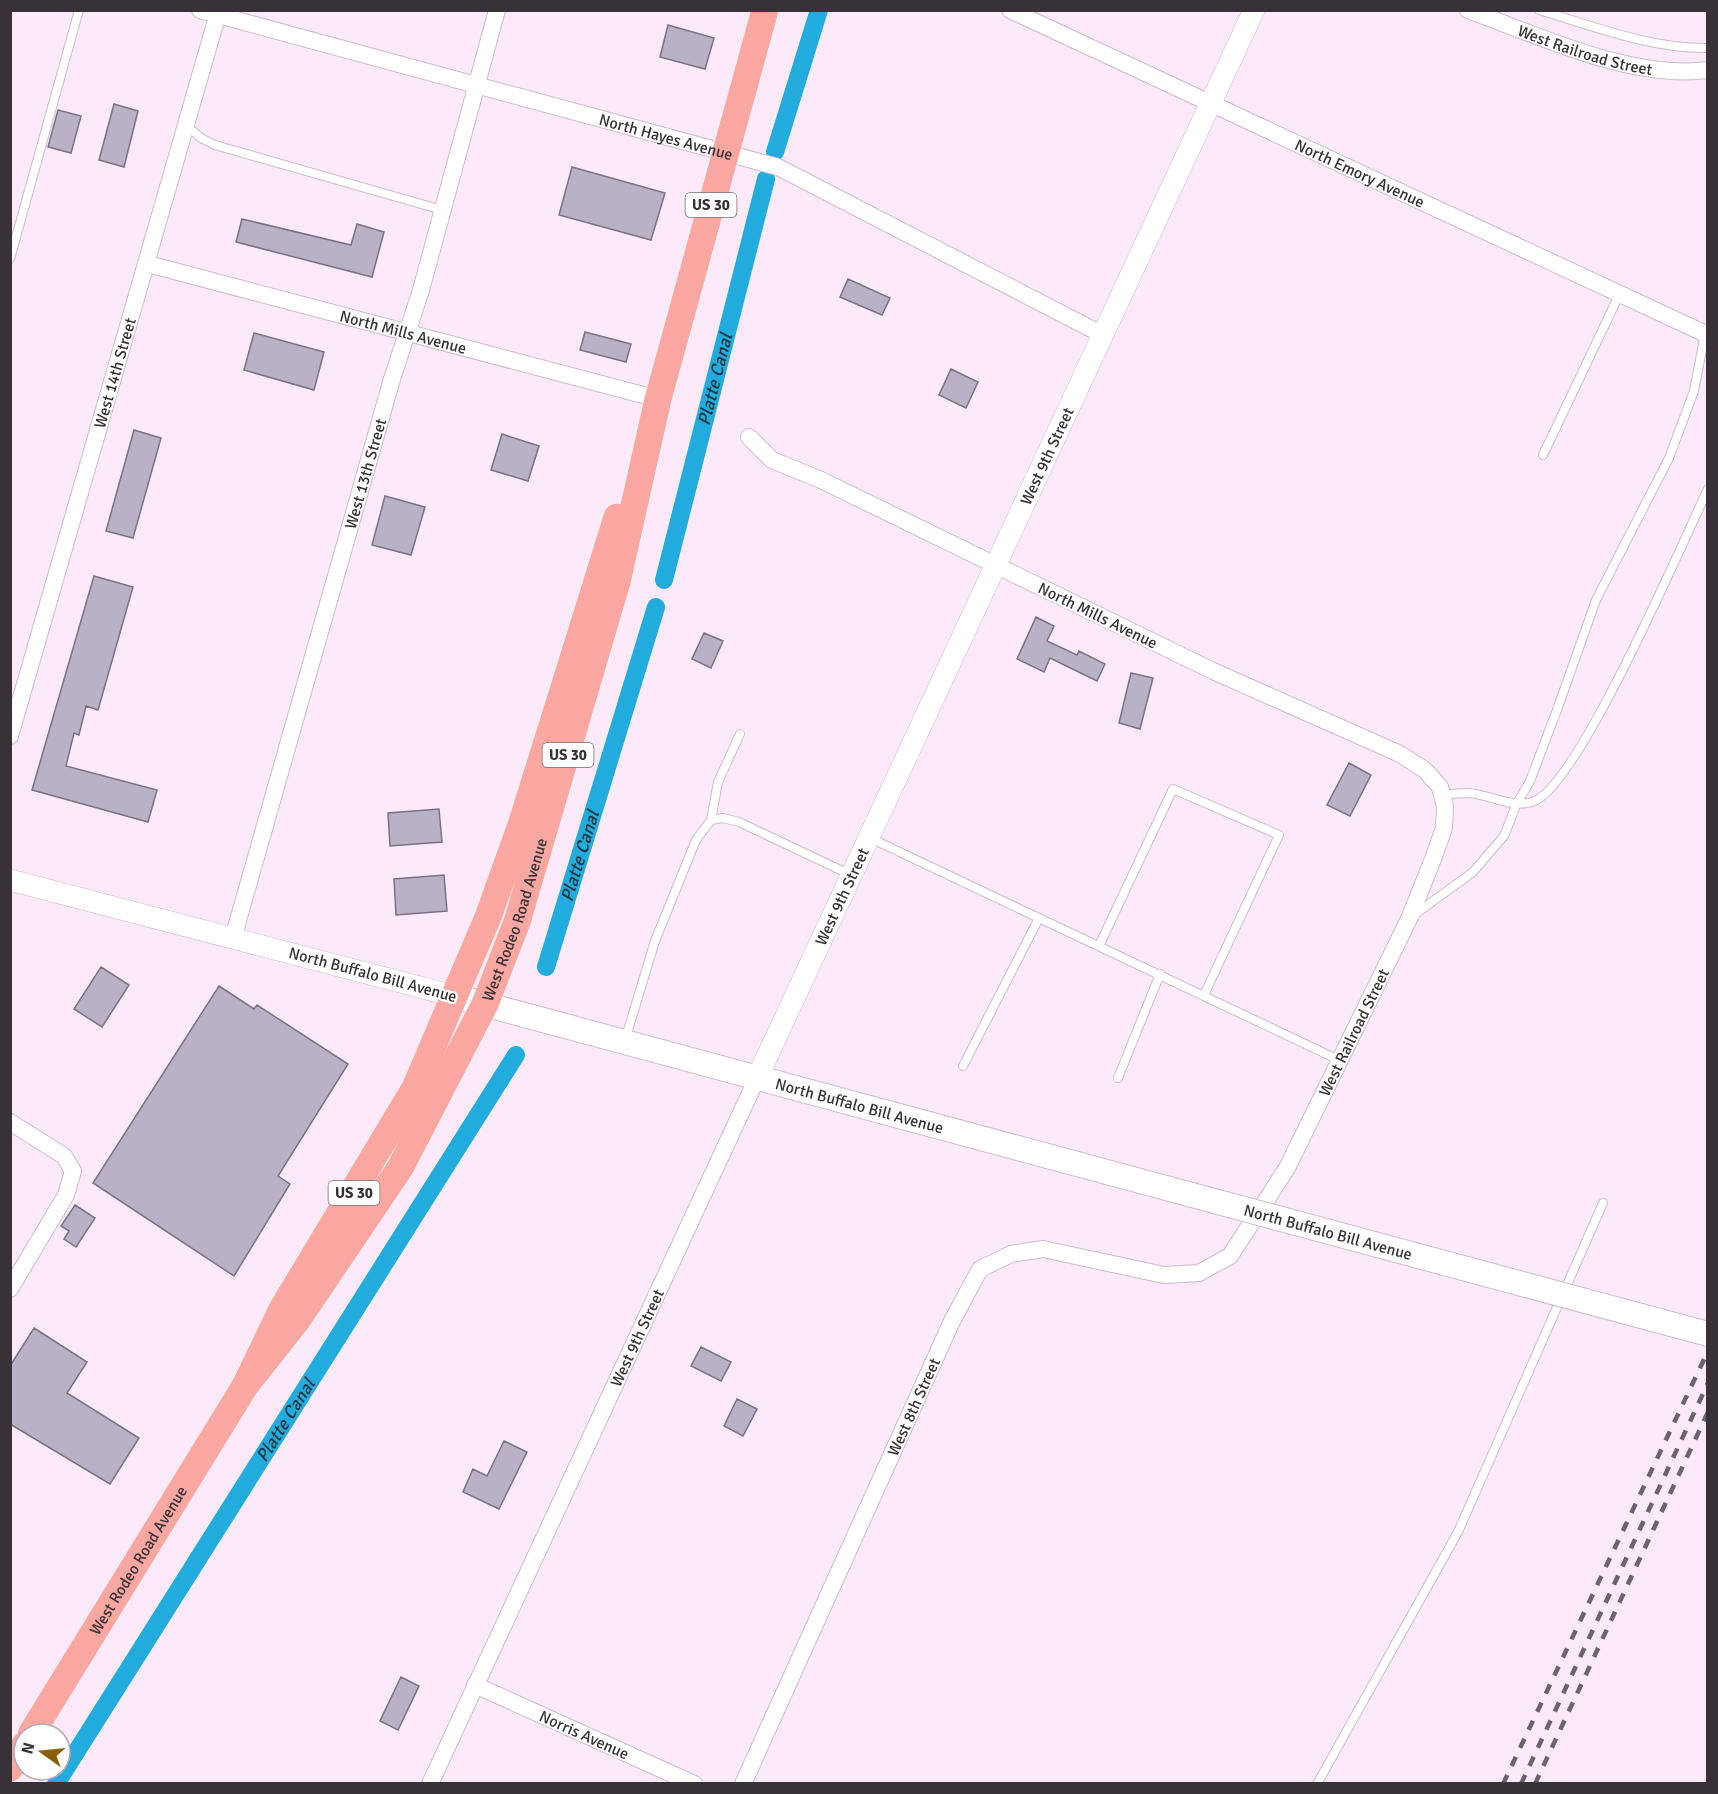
<svg xmlns="http://www.w3.org/2000/svg" width="1718" height="1794" font-family="Signika,sans-serif">
<style>
.lines{fill:none;stroke-linecap:round;stroke-linejoin:round}
.canal{stroke:#21acdd;stroke-width:18}
.building{fill:#b9b1c5;stroke:#7a7285;stroke-width:1.5}
.service-casing{stroke:#cebccc;stroke-width:10}
.minor-casing{stroke:#cebccc;stroke-width:18}
.tertiary-casing{stroke:#cebccc;stroke-width:22}
.secondary-casing{stroke:#cebccc;stroke-width:26}
.primary-casing{stroke:#fff;stroke-width:28}
.service{stroke:#fff;stroke-width:8}
.minor{stroke:#fff;stroke-width:16}
.tertiary{stroke:#fff;stroke-width:21}
.secondary{stroke:#fff;stroke-width:24}
.primary{stroke:#fba7a1;stroke-width:27}
.rail{stroke:#6c636c;stroke-width:4.5;stroke-dasharray:10 10;stroke-linecap:butt}
.secondary-bridge-casing{stroke:#cebccc;stroke-width:26;stroke-linecap:butt}
.secondary-bridge{stroke:#fff;stroke-width:24}
.labels{text-anchor:middle;stroke-width:4.5;stroke-linejoin:round;paint-order:stroke}
.shield{fill:#fff;stroke:#747074;stroke-width:1.5}
.shield-label{font-size:15px;font-weight:bold;fill:#383238}
.street-label{font-size:16px;fill:#383238;stroke:#fff}
.water-label{font-size:18px;font-style:italic;fill:#1e343d;stroke:#fff}
</style>
<rect width="100%" height="100%" fill="#fceafb"/>
<g class="lines">
<g class="canal">
<path d="M775 152 819 10"/>
<path id="s1" d="M664 580 766 179"/>
<path id="s2" d="M546 967 656 607"/>
<path id="s3" d="M56 1784 516 1055"/>
</g>
</g>
<path class="building" d="M668 25 714 38 705 69 660 57Z
M114 104 138 111 124 167 99 160Z
M58 110 81 116 71 153 48 147Z
M572 167 665 193 651 240 559 215Z
M242 219 351 245 357 224 384 232 372 277 236 242Z
M848 279 890 298 882 315 840 297Z
M585 332 631 344 626 362 580 350Z
M254 333 324 352 314 390 244 370Z
M951 369 978 382 966 408 939 395Z
M134 430 161 438 133 538 106 531Z
M502 434 539 446 528 481 491 470Z
M385 496 425 507 411 555 372 545Z
M94 576 133 587 98 710 86 706 79 735 74 733 66 766 157 790 148 822 32 790Z
M1036 617 1054 626 1047 641 1077 655 1079 651 1105 664 1097 681 1050 658 1044 672 1017 659Z
M704 633 723 641 711 668 692 659Z
M1131 673 1153 678 1140 729 1119 723Z
M1349 763 1371 775 1350 816 1327 805Z
M439 809 442 842 390 846 388 813Z
M444 875 447 911 396 915 394 879Z
M101 967 129 985 102 1027 74 1009Z
M219 986 254 1009 257 1005 348 1064 278 1176 290 1184 234 1276 93 1183Z
M75 1205 95 1218 76 1247 64 1239 69 1231 61 1226Z
M34 1328 87 1362 67 1393 139 1438 110 1484 10 1424V1366Z
M701 1347 731 1362 721 1381 691 1366Z
M737 1399 757 1409 743 1436 724 1426Z
M504 1441 527 1452 499 1509 463 1492 473 1469 487 1476Z
M401 1677 419 1686 398 1730 380 1721Z"/>
<g class="lines">
<g class="service-casing">
<path id="service" d="M1539 10C1593 26 1651 49 1708 48
M187 126 201 138 215 145 442 210
M10 259 79 10
M1543 455 1620 293
M1442 795C1451 794 1460 793 1469 793 1490 795 1512 808 1532 802 1577 790 1683 541 1708 489
M711 820 723 818 739 822 851 875
M870 838 1339 1060
M1414 915 1473 872 1504 836 1517 803 1530 781 1557 710 1596 600 1669 458 1694 391 1705 334
M1099 946 1173 789 1279 835 1204 995
M625 1040 655 941 696 840 711 820 718 782 740 734
M963 1066 1039 918
M1118 1078 1160 974
M1317 1784 1458 1532 1603 1203"/>
</g>
<g class="minor-casing">
<g id="minor">
<path id="s4" d="M200 10 778 167 1103 335"/>
<path id="s5" d="M1010 10 1708 335"/>
<path id="s6" d="M1468 10C1540 36 1631 80 1708 70"/>
<path id="s7" d="M148 264 658 399"/>
<path id="s8" d="M10 736 219 10"/>
<path id="s9" d="M233 938 392 379 421 290 497 10"/>
<path d="M10 1122 64 1156 73 1171 66 1195 10 1289"/>
<path id="s10" d="M475 1685 694 1784"/>
<path id="s11" d="M430 1784 758 1076"/>
<path id="s12" d="M743 1784 952 1321 980 1269 1011 1254 1043 1249 1164 1275 1199 1273 1230 1256 1287 1168 1409 919 1433 859 1444 828 1445 807 1440 787 1425 770 1400 754 1213 671 821 480 772 460 749 437"/>
</g>
</g>
<g class="tertiary-casing">
<g id="tertiary">
<path d="M10 880 454 996"/>
<path id="s13" d="M758 1076 1254 10"/>
</g>
</g>
<g class="secondary-casing">
<g id="secondary">
<path id="s14" d="M454 996 1192 1195"/>
</g>
</g>
<g class="primary-casing">
<g id="primary">
<path id="s15" d="M245 1386 298 1319 400 1168 485 1004 517 922 617 582 658 399 765 10"/>
<path id="s16" d="M31 1734 245 1386 282 1309 415 1088 488 917 522 822 617 517"/>
<path d="M10 1768 24 1746"/>
</g>
</g>
<use href="#service" class="service"/>
<use href="#minor" class="minor"/>
<use href="#tertiary" class="tertiary"/>
<use href="#secondary" class="secondary"/>
<use href="#primary" class="primary"/>
<path class="rail" d="M1503 1784 1708 1351
M1521 1784 1708 1383
M1535 1784 1708 1412"/>
<g class="secondary-bridge-casing">
<g id="secondary-bridge">
<path id="s17" d="M1192 1195 1708 1334"/>
</g>
</g>
<use href="#secondary-bridge" class="secondary-bridge"/>
</g>
<g class="labels">
<g class="shield">
<rect x="685.5" y="193" width="51" height="24" rx="4.5"/>
<rect x="542.5" y="743" width="51" height="24" rx="4.5"/>
<rect x="328.5" y="1181" width="51" height="24" rx="4.5"/>
</g>
<g class="shield-label">
<text x="711" y="210">US 30</text>
<text x="568" y="760">US 30</text>
<text x="354" y="1198">US 30</text>
</g>
<g class="street-label">
<text dy="6" stroke="none"><textPath href="#s6" startOffset="124">West Railroad Street</textPath></text>
<text dy="6" stroke="none"><textPath href="#s4" startOffset="483">North Hayes Avenue</textPath></text>
<text dy="6" stroke="none"><textPath href="#s5" startOffset="386">North Emory Avenue</textPath></text>
<text dy="6" stroke="none"><textPath href="#s7" startOffset="264">North Mills Avenue</textPath></text>
<text dy="6" stroke="none"><textPath href="#s8" startOffset="378">West 14th Street</textPath></text>
<text dy="6" stroke="none"><textPath href="#s13" startOffset="684">West 9th Street</textPath></text>
<text dy="6" stroke="none"><textPath href="#s9" startOffset="483">West 13th Street</textPath></text>
<text transform="translate(1098 615) rotate(26)" y="6">North Mills Avenue</text>
<text dy="6" stroke="none"><textPath href="#s13" startOffset="198">West 9th Street</textPath></text>
<text dy="6" stroke="none"><textPath href="#s15" startOffset="542">West Rodeo Road Avenue</textPath></text>
<text transform="translate(373 974) rotate(15)" y="6">North Buffalo Bill Avenue</text>
<text dy="6" stroke="none"><textPath href="#s12" startOffset="1084">West Railroad Street</textPath></text>
<text dy="6" stroke="none"><textPath href="#s14" startOffset="420">North Buffalo Bill Avenue</textPath></text>
<text dy="6" stroke="none"><textPath href="#s17" startOffset="141">North Buffalo Bill Avenue</textPath></text>
<text dy="6" stroke="none"><textPath href="#s11" startOffset="492">West 9th Street</textPath></text>
<text dy="6" stroke="none"><textPath href="#s12" startOffset="414">West 8th Street</textPath></text>
<text dy="6" stroke="none"><textPath href="#s16" startOffset="204">West Rodeo Road Avenue</textPath></text>
<text dy="6" stroke="none"><textPath href="#s10" startOffset="120">Norris Avenue</textPath></text>
</g>
<g class="water-label">
<text dy="6" stroke="none"><textPath href="#s1" startOffset="207">Platte Canal</textPath></text>
<text dy="6" stroke="none"><textPath href="#s2" startOffset="116">Platte Canal</textPath></text>
<text dy="6" stroke="none"><textPath href="#s3" startOffset="430">Platte Canal</textPath></text>
</g>
</g>
<rect width="1718" height="1794" fill="none" stroke="#383238" stroke-width="24"/>
<g transform="translate(42 1752) rotate(285)"><circle r="28" fill="#ffffff" stroke="#afadaf" stroke-width="1.5"/>
<path d="M0-4.5L10 22L0 15L-10 22Z" fill="#8a5f00"/>
<text y="-9" font-size="16" font-weight="bold" text-anchor="middle" fill="#383238">N</text>
</g>
</svg>
